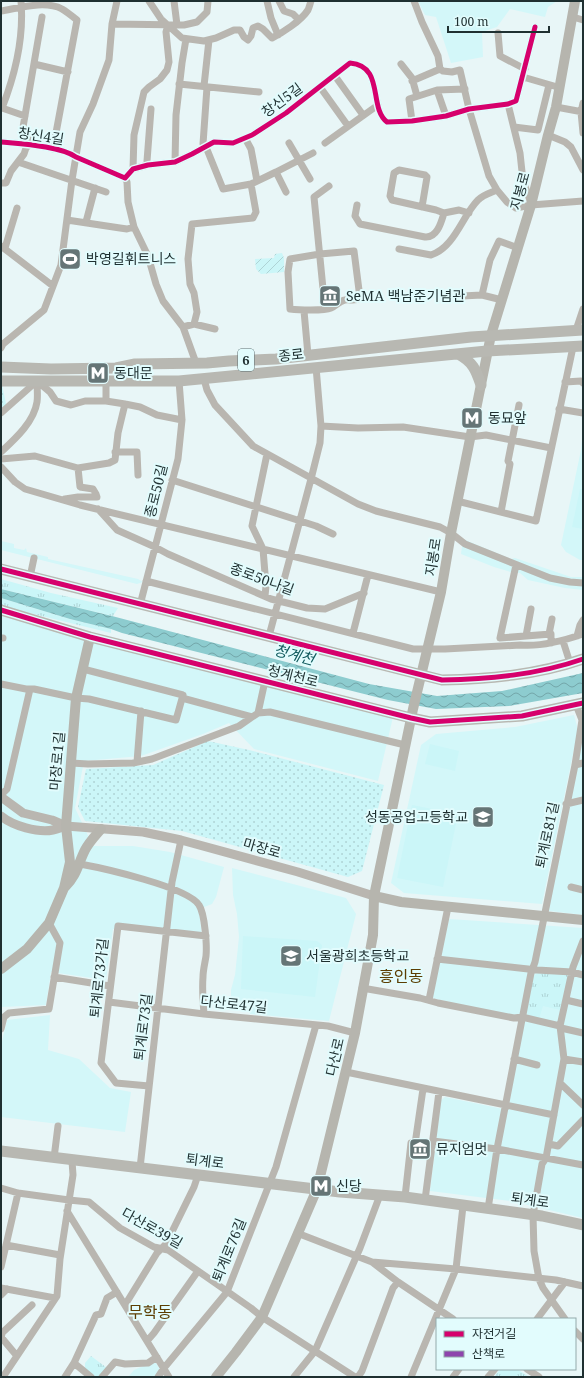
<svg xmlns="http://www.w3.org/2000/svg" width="584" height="1378" font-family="'Noto Serif','Noto Sans KR',serif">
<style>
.built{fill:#d3f7f9}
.grass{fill:url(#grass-dots)}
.park{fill:url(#park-tufts)}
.garden{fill:url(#garden-furrows)}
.pitch{fill:#cbf6f8}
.water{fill:url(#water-waves)}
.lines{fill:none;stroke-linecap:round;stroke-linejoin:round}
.minor{stroke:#b9b6b0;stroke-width:7}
.tertiary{stroke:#b9b6b0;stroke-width:9}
.secondary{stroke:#b6b5ae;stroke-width:10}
.primary{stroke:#b8b8b2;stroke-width:11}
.quiet{stroke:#8e44ad;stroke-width:4;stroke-dasharray:8 4;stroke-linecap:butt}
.cycleway-casing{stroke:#e2fcfd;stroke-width:8}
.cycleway{stroke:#d6006c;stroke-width:5}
.labels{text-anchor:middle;stroke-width:4;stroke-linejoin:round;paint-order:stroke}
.shield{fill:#e2fcfd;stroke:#5a6d6e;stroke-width:1}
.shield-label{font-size:13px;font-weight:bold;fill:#1f3031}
.street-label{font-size:14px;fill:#1f3031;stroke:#e2fcfd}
.poi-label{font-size:14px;fill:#1f3031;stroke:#e2fcfd;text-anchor:start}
.water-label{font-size:15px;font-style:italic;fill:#115a5d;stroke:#e2fcfd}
.quarter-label{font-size:16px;fill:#5d3d02;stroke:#e2fcfd}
</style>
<defs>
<pattern id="grass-dots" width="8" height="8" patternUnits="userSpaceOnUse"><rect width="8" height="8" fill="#cbf6f8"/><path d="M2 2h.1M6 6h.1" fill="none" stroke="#aed3d5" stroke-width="1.8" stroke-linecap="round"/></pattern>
<pattern id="park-tufts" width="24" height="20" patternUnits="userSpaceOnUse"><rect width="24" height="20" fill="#cbf6f8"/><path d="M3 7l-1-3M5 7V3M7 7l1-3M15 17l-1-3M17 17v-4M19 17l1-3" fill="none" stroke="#aed3d5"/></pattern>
<pattern id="garden-furrows" width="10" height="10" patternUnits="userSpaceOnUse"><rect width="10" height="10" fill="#cbf6f8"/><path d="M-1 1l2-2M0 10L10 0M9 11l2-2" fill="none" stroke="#aed3d5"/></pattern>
<pattern id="water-waves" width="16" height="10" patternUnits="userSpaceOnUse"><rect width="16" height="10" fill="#8dcccf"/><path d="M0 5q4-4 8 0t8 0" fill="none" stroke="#73a6a9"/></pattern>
</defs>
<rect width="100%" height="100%" fill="#e8f6f7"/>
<path class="built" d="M418 1H557L548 7 545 17 510 9 497 27 482 32 483 57 451 63 436 17 425 15Z
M583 430V560H580L566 552 561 545 581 450Z
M463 539 511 559 515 558 571 577H583V590L565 588 528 580 520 573H514L494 567 461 554Z
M1 541 14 544V548L24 550 26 548 27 552 48 557V559L138 579 143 582 137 584 1 550Z
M1 616 393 717 378 781 254 749 229 723 203 734 141 756 84 761 75 808 93 846H133L170 852 224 867 216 897 212 904 199 909 202 939 163 933 113 929 106 980 51 972 46 1005 1 1007Z
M583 706V915L542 910 568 789 580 727 576 708Z
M574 715 578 730 542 904 404 893 391 883 421 745 436 734 515 727Z
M232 868 346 898 356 914 329 1021 250 1014 252 1002 231 1001V990L235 975 239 937 237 914 233 895Z
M449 919 583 928V1218L511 1201 430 1191 441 1100 445 1097 508 1110 524 1019 432 998Z
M50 1015 48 1050 79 1059 110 1088 131 1092 125 1132 1 1117V1046L7 1020Z
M155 1361 164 1377H128L134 1370Z"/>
<path class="grass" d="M1 385H2L7 408 1 413Z
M208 741 249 750 384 785 362 871 348 877 182 831 85 821 78 807 86 769 153 765Z"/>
<path class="park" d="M1 579 51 593 118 608 113 616 1 589Z
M1 598 70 619 111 629V633L1 606Z
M539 972 568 975 560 1010 543 1006 539 1019 530 1017 525 1010 533 977Z
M91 1356 107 1368 100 1377H93L85 1371V1363Z
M500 1369H517L529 1377H494Z"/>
<path class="garden" d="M282 253 284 258V272L261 274 256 269 255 259 274 258 275 254Z"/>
<path class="pitch" d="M580 489H583V529L572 527Z
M430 744 459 751 455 771 425 764Z
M412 805 458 814 443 887 397 878Z
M243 936 317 941 322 945 315 997 241 989Z"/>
<path class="water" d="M1 589 112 616 369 684 437 696 502 691 583 673V693L509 706 436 709 388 700 122 633 111 629 70 619 1 598Z"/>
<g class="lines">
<path class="minor" d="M21 1C24 37 15 75 2 108L25 116
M149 1 161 19 182 38 204 41 216 38 234 30H240L244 37 248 40 251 36 253 28 258 26 263 29 272 38C282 33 301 21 308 10 309 8 310 4 311 1
M174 1 177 25
M267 1 271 18 278 35
M279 1 284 11 293 14 299 20
M414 1 422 22 438 56 440 69 443 71 452 72 460 70 469 109 489 176 497 190 507 202 516 208 531 205 583 201
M1 11C19 8 45 0 62 9 67 12 72 16 77 20L53 149
M573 17 583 20
M112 24 184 25 197 22 207 12 208 1
M498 33 500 56 525 69
M34 64 68 72
M401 64 412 78 417 96
M335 76 363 115
M523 77 554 86
M412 81 440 69
M179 84 259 92
M204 86 209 40
M207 87 203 144 206 147 223 189 251 184 276 172 313 153
M320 87 348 126
M437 90 446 116
M583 103 581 112 583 133
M508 104 520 153 523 181 531 203
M556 107 583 112
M412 121 409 99 437 90 465 89
M514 127 538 130 549 85
M548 135 565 142 571 147 583 170
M245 138 251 149 257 181
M1 142C21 144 60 146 76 157L125 178 133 169 148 165 175 162 192 154 214 142 233 143 252 135 286 113 350 63C385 66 368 107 387 122L412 121 446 116 469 109 508 104 516 101 535 27
M289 143 310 179
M325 143 378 105
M18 162 106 192
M175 162 176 115 182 63 186 39
M148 165 147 161 151 109
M133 169 134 135 144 92 149 87 160 79 167 70 169 62 166 32 168 25
M276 172 286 192
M125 178 127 182 128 202 134 227 148 256 156 284 163 301 183 327 196 363
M1 183H6L11 171 24 154 26 148 30 144 31 141 22 133 42 17
M357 205 355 216 360 224 425 237C437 238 441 223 444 213L459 210 469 213
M422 207 427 177 425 175 399 170 394 173 390 196 392 200 436 210 444 213
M67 220 120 228 127 229 134 227
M86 222 95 188
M1 246 53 286
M5 248 17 208
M399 249 431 255C455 247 462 216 478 200 483 195 490 193 497 190
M354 251 360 298C354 302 351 299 345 300 339 301 336 306 331 308 324 311 298 310 290 309L288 272 290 259 320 254Z
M482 295 490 260 499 241 518 248
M462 296 482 295 502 300
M325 309 314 197 329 186
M304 311 308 355
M194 324 197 312 194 293 190 284 188 259 192 224 253 218 256 212 251 184
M183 327 194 324 215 329
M576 330 583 309
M1 348 3 344 44 310 61 265 72 180 80 132 93 104 109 60 112 24 117 1
M204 379 207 390 215 405 253 446 358 504 376 511 440 527 451 533 465 544 550 578 570 582 583 583
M37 381 50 392 56 401 71 405 85 401H106L125 404 140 407 157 415 182 420
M106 381V401
M565 382 581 381 583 383
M559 409 583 413
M1 413 37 381
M321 426 358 428 403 427 470 437 486 435 551 448
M1 452C15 439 34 422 37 402 38 396 37 388 37 381
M115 452H137L138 475
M1 459 35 456 78 468 109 463 115 460 118 433 125 404
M1 467 15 482 25 489 80 505 441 592
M172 480 316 526 333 534
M65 499 78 497H97L96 494 93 489 80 487 78 468
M457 501 536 521 573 347
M98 509 117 530 155 547 168 554 271 599 307 608 325 609 364 593
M501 512 510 464 508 461 519 405
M516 565 500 638 551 634V643
M30 577 34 558
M146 581 413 649H445L520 645C541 647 563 641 583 634
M265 596 266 586 263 549 252 526 267 454
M140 605 178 459 182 420 179 381
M353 633 368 575
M549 634 552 619
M269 636 311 479 320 443 321 426 316 367
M526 636 531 609
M577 636 580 625 583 620
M1 638H3
M563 641 570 663
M1 684 26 689H34L76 698 89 699 176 720 183 695 83 669
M182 698 252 717
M258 713 265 681
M137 762 141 711
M71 763 88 764 133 763 152 759 239 726 258 713 270 712 405 745
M575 765 583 763
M1 795 7 789 30 689
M566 804 583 800
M80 864C102 868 188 887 199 905 205 914 207 946 206 956 205 963 203 970 203 977 202 989 203 1002 204 1014
M571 887 583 890
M437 959 537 970 572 972 583 975
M54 977 110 986
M362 988 420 998 438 1003 514 1018 522 1017 560 1026
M429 1000 448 907
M566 1000 583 1004
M109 1002 204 1014 328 1026 355 1033
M561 1028 583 1033
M1 1029 4 1017 9 1013 49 1009 60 943 49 923
M514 1059 537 1065
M564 1059 583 1062
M346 1072 554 1115
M560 1083 583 1105
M149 1086 116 1083 101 1063 118 926 206 936
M433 1141 497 1149 583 1165
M415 1144 423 1089
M549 1144 558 1146 583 1120
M54 1158 58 1126
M140 1168 172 882 181 840
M1 1188 18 1193 69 1200 89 1202 120 1228 154 1247 168 1250 251 1308 262 1317 355 1377
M405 1197 411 1143 432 1146
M425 1200 439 1092
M488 1209 497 1149 531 973 535 962 575 765 582 720 576 705
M67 1211 169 1377
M297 1233 372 1262 398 1282 453 1319
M6 1245 60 1255
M372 1262 456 1269 556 1280 583 1286
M1 1267 18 1193
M1 1288 55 1298
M1 1295 7 1289
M125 1305 157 1253 166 1244 194 1187 198 1175
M537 1319 565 1282
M565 1319 543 1288 539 1279 534 1251 533 1215 542 1164 546 1158 564 1059 560 1026 573 967 583 941
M575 1331 583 1339
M1 1337 17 1356
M1 1340 2 1333 32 1305
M147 1341 154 1333 198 1271
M74 1363 91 1377
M527 1369 539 1377
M3 1377 57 1296 60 1259 73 1175 72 1161
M65 1377 74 1363 96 1315 101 1314 107 1298 117 1292
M102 1377 115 1362 125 1364 148 1363 157 1357
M158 1377 164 1368 227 1292 276 1167 316 1025
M294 1377 315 1351 360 1248 380 1195
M358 1377 362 1371 393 1288 398 1282
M411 1377 456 1269 463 1206
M453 1377 459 1369
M488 1377 495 1369"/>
<path class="tertiary" d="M1 797 23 813 52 820 66 826 143 832 181 840 298 872 374 896
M1 816C13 826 38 833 53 830 58 829 62 827 66 826"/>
<path class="secondary" d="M65 887C77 875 78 864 85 850 89 842 96 835 101 829
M374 896 401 902 583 920
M1 969 27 949 49 923 64 888 70 862 66 826 76 698 90 637
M216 1377 236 1352 262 1317 317 1189 355 1033 373 935 374 896 413 709 441 592 451 533 491 335 531 205 548 135 556 107 575 1"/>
<path class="primary" d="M458 354C473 362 476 370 481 385
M1 367 51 369 116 368 135 364 207 363 229 361 276 359 471 337 583 330
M1 381H179L487 351 583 346
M1 569 442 680C489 679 537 675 583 659
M1 610 90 637 411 718 430 722 522 716 583 703
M1 1151 340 1192 405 1197 542 1216 583 1225"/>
<path class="quiet" d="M411 1143 432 1146"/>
<g class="cycleway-casing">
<path id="cycleway" d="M1 142C21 144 60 146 76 157L125 178 133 169 148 165 175 162 192 154 214 142 233 143 252 135 286 113 350 63C385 66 368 107 387 122L412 121 446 116 469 109 508 104 516 101 535 27
M1 569 442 680C489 679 537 675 583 659
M1 610 90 637 411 718 430 722 522 716 583 703"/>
</g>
<use href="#cycleway" class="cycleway"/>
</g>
<defs>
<g id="stadium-square" transform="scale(1.15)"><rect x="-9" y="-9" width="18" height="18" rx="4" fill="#657576" stroke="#e2fcfd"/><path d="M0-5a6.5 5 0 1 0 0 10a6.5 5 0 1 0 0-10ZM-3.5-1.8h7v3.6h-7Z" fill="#fff"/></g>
<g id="museum-square" transform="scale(1.15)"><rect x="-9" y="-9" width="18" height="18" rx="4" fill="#657576" stroke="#e2fcfd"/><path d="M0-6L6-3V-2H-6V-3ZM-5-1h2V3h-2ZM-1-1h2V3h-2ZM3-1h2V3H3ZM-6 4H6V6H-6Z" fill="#fff"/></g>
<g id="metro-square" transform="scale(1.15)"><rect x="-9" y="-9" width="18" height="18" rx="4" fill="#657576" stroke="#e2fcfd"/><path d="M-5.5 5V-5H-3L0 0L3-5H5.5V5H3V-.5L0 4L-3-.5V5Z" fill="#fff"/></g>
<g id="school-square" transform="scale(1.15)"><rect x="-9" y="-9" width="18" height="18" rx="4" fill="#657576" stroke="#e2fcfd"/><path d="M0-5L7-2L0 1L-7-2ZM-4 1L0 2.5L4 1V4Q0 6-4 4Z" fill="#fff"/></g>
</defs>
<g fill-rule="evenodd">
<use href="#stadium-square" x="70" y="259"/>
<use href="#museum-square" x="330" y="296"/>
<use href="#metro-square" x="98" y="373"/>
<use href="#metro-square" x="472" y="418"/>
<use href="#school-square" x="483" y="817"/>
<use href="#school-square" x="291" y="956"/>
<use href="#museum-square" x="420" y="1149"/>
<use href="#metro-square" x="321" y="1186"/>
</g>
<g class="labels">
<rect class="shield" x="238" y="349" width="16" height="22" rx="3"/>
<g class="shield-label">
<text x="246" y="365">6</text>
</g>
<g class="street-label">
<text transform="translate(282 100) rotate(-36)" y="5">창신5길</text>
<text transform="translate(41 136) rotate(9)" y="5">창신4길</text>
<text transform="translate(520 191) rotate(-75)" y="5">지봉로</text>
<text transform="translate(291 355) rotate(-6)" y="5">종로</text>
<text transform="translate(156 491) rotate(-76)" y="5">종로50길</text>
<text transform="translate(433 557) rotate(-81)" y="5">지봉로</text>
<text transform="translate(262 579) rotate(20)" y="5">종로50나길</text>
<text transform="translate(293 676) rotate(14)" y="5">청계천로</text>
<text transform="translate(57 761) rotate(-85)" y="5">마장로1길</text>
<text transform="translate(547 835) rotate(-78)" y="5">퇴계로81길</text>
<text transform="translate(262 848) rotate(16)" y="5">마장로</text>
<text transform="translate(99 978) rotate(-84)" y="5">퇴계로73가길</text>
<text transform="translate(234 1004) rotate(6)" y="5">다산로47길</text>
<text transform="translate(143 1027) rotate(-83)" y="5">퇴계로73길</text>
<text transform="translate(335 1057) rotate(-77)" y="5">다산로</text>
<text transform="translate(205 1161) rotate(7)" y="5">퇴계로</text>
<text transform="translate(530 1200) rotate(8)" y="5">퇴계로</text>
<text transform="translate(152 1228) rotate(29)" y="5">다산로39길</text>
<text transform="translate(229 1250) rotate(-68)" y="5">퇴계로76길</text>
</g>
<g class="poi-label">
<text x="86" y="264">박영길휘트니스</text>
<text x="346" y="301">SeMA 백남준기념관</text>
<text x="114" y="378">동대문</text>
<text x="488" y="423">동묘앞</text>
<text x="468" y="822" text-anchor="end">성동공업고등학교</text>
<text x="306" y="961">서울광희초등학교</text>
<text x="436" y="1154">뮤지엄멋</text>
<text x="336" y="1191">신당</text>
</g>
<g class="water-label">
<text transform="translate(294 655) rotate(15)" y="5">청계천</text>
</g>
<g class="quarter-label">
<text x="401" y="982">흥인동</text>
<text x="150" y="1318">무학동</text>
</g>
</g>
<rect width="584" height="1378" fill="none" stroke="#1f3031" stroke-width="4"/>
<rect x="436" y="1318" width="140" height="52" fill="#e2fcfd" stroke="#94aaab"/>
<rect x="444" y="1331" width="20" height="6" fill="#d6006c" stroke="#94aaab"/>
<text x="472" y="1338" font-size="12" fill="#1f3031">자전거길</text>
<rect x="444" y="1351" width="20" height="6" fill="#8e44ad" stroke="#94aaab"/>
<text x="472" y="1358" font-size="12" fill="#1f3031">산책로</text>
<path d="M448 26v6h101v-6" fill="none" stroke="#1f3031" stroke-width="2"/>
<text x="454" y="26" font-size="12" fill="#1f3031" stroke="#e2fcfd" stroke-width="3" paint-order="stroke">100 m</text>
</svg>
